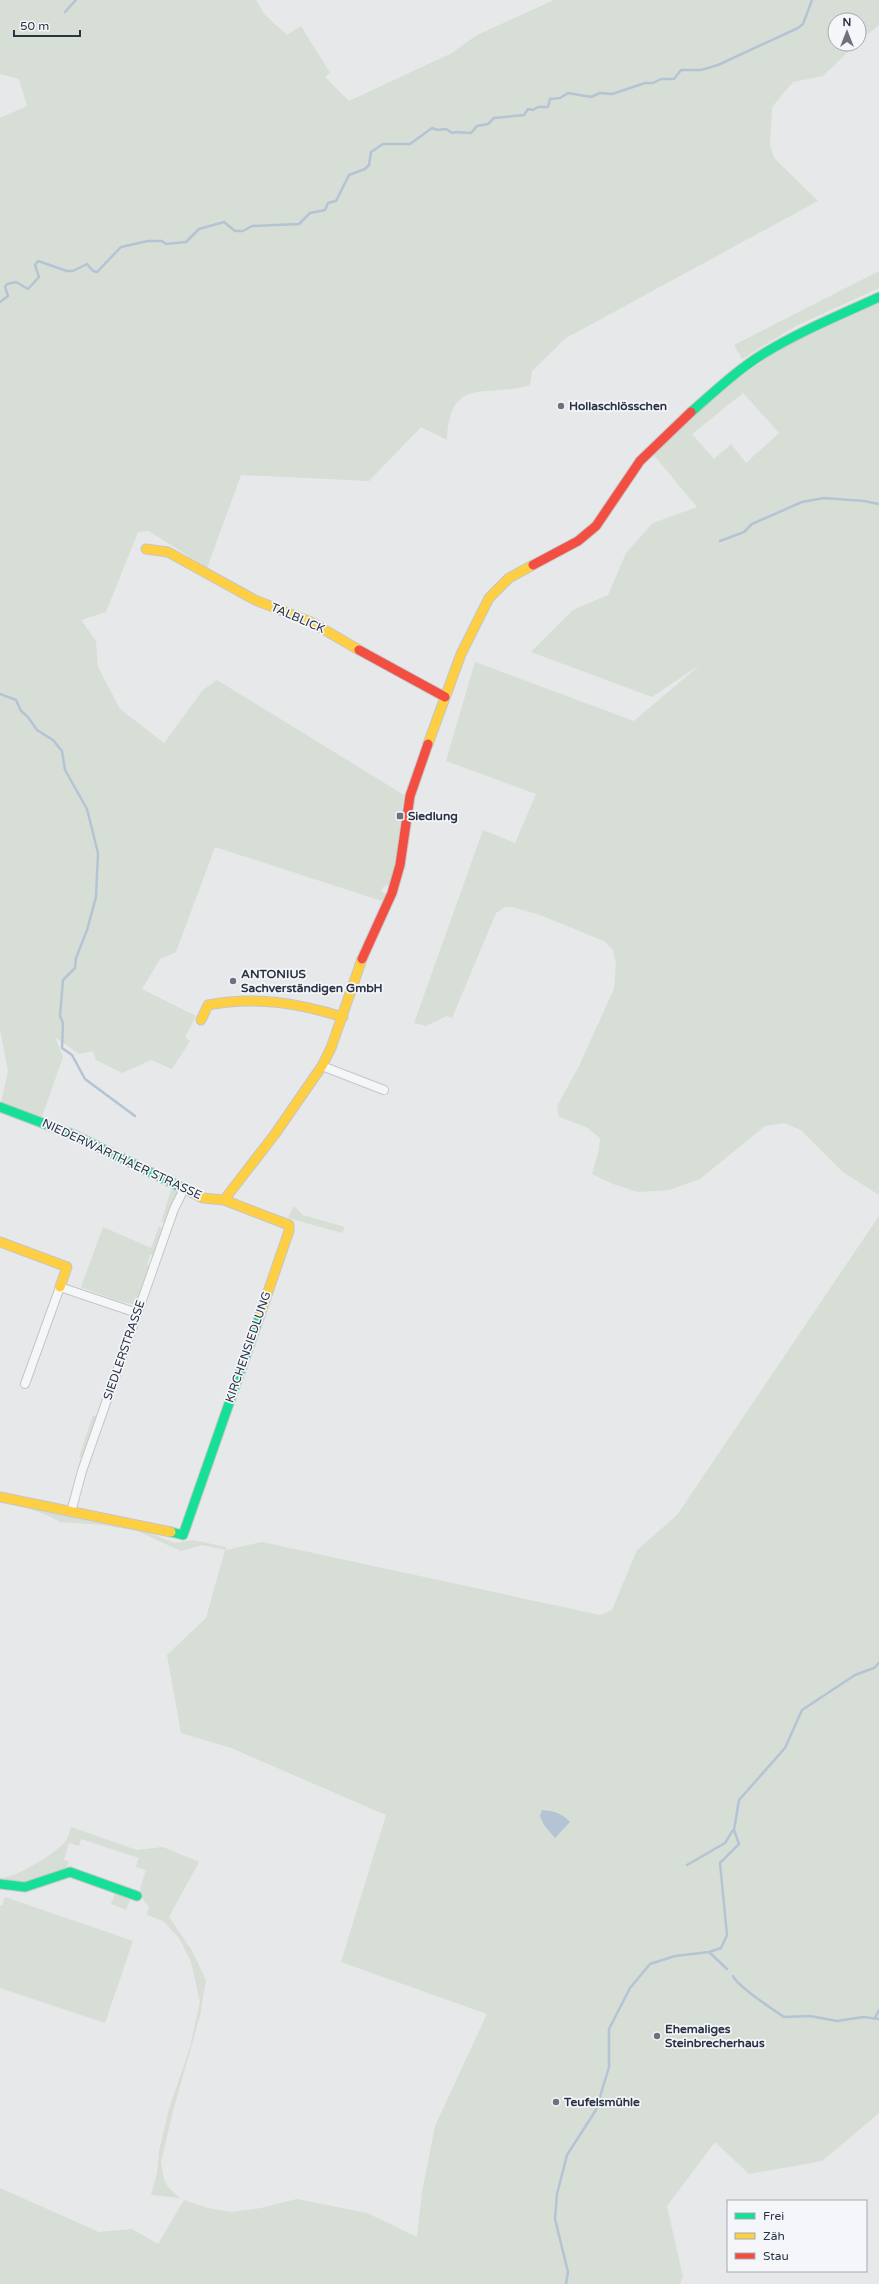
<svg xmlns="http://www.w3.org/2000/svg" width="879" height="2284" font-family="'Varela Round',sans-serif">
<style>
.green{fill:#d6ded6;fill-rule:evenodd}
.water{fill:#b4c4d5}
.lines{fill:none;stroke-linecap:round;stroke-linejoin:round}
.stream{stroke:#b4c4d5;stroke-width:2.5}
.street-casing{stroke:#c4c6c8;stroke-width:10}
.fast-casing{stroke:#c4c6c8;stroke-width:11}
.slow-casing{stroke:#c4c6c8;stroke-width:11}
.jam-casing{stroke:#c4c6c8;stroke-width:11}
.street{stroke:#f5f6f7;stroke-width:8}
.fast{stroke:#16e098;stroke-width:9}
.slow{stroke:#ffcf43;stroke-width:9}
.jam{stroke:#f24e42;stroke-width:9}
.poi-dot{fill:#6c737f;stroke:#f4f6f9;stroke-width:1.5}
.labels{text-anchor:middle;stroke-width:3.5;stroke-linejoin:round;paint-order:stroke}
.poi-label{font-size:12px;font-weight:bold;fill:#2b3445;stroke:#f4f6f9;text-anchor:start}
.street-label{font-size:12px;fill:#2b3445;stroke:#f4f6f9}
</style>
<rect width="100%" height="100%" fill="#e6e8ea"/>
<path class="green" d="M0 0H256L264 14 287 35 301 26 330 73 325 77 349 101 452 53 477 35 554 0H879V25L859 41V20H835V44H856L823 76 793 82 772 107 770 145 774 158 818 201 566 338 532 371 530 385C487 399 450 373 447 440L421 427 369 481 241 475 207 568 149 531 138 532 106 612 81 620 96 641 98 667 120 709 164 743 203 690 217 680 404 795 395 863 390 885 384 886 381 891 386 894 382 901 215 847 176 952 160 959 142 989 196 1016 185 1037 190 1041 172 1069 151 1060 122 1073 96 1060 93 1051 79 1054 55 1037 63 1057 42 1117 1 1103 8 1071 0 1029V118L27 106 19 79 0 74Z
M879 271V288L796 326 742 359 734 345Z
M879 302V1195L843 1172 801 1130 784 1123 765 1126 700 1179 669 1190 638 1192 613 1184 592 1174 599 1150 600 1138 586 1127 559 1117 557 1106 579 1066 614 989 616 964 613 950 604 941 540 915 512 907H505L496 913 452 1018 447 1016 426 1026 414 1023 483 830 515 843 536 794 446 761 475 662 634 721 701 664 652 697 531 652 573 610 608 595 626 553 653 523 697 507 653 454C685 422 729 382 767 358 802 335 841 320 879 302ZM743 393 779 433 746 463 731 444 714 459 692 434Z
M172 1187 177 1190V1194L165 1223 161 1222Z
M294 1206 303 1215 345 1227 342 1233 288 1218Z
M879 1216V2113L822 2161 749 2174 715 2142 667 2206 683 2277 680 2284H0V2188L99 2232 132 2229 158 2244 184 2200 208 2208 231 2212 261 2208 297 2199 367 2213 417 2237 422 2192 435 2126 487 2014 341 1962 386 1815 231 1748 181 1733 167 1655 206 1618 225 1550 202 1545 181 1551 137 1531 103 1525 60 1522 47 1515 27 1508 152 1534 175 1543 193 1540 226 1547V1550L262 1542 600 1615 612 1610 637 1550 677 1515Z
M159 1226 163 1229 154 1255H150L147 1265 150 1266 136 1305 115 1300 81 1287 103 1227 151 1248Z
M93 1415 97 1417 83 1458 79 1457Z
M71 1827 137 1850 163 1847 199 1862 169 1917 191 1949 206 1980 200 2016 173 2111 161 2162 164 2180 169 2188 180 2198 151 2195 157 2173 159 2151 169 2109 190 2047 200 2002 191 1962 179 1938 163 1921 147 1915 149 1907C136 1892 140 1889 146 1870L136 1867 139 1858 81 1839 79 1846 69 1843 64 1860 69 1862 66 1869 25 1883 0 1882V1878C14 1879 56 1853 65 1842 68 1838 69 1832 71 1827Z
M115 1893 130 1899 126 1910 111 1904Z
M5 1897 133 1941 105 2023 0 1988V1905L2 1906Z"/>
<path class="water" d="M542 1810C553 1811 562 1813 570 1822L555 1838 544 1825 540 1816Z"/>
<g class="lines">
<path class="stream" d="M65 12 76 0
M0 302 8 296 5 287 7 284 16 282 28 289 39 277 35 265 38 261 67 271H73L87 264 93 271 97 272 121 247 148 241H162L166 244 186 242 199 229 224 222 235 231H243L252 226 299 224 310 213 325 210 328 203 336 201 349 175 365 169 369 165 371 152 383 144H410L432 128 438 130 446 129 452 133 456 132 471 133 477 126 488 124 494 118 524 115 528 109 533 110 538 107H548L550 99 560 98 568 93 591 97 600 93 612 94 645 83H653L661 79H674L681 70H701L718 65 798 28 803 24 812 0
M720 541 744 532 752 524 802 502 824 498 864 501 879 504
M0 694 16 700 21 711 28 717 37 730 53 740 62 751 65 770 87 809 98 853 96 897 87 930 76 958 75 968 63 980 60 1016 63 1023 62 1048 72 1055 85 1079 135 1116
M687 1865 725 1843 733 1830
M709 1952 727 1969
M733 1976C737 1986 772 2009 784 2017L810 2016 837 2021 863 2017 879 2019
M875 2018 879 2010
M566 2284 568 2272 555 2219 557 2194 567 2155 596 2110 609 2067V2029L630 1988 650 1964 675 1956 709 1952 721 1948 727 1935 720 1863 739 1844 734 1830 739 1800 785 1748 802 1710 855 1675 874 1668 879 1663"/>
<g class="street-casing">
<path id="street" d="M322 1066 384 1090
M25 1384 60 1287 137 1313
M71 1512 82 1471 174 1209 184 1189"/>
</g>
<g class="fast-casing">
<path id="fast" d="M691 412C714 392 737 370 763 354 800 331 840 315 879 297
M0 1107 74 1135 191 1192
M171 1532 183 1535 260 1315
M0 1884 25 1887 70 1872 137 1896"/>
</g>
<g class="slow-casing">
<path id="slow" d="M146 549 168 552 255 600 311 622 359 650
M428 744 461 654 489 598 509 578 533 565
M201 1020 208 1005C255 996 298 1003 343 1017
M191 1192 203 1198 224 1200 275 1134 322 1066 331 1048 362 959
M224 1200 289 1225V1231L260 1315
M0 1242 67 1267 60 1287
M0 1497 171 1532"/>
</g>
<g class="jam-casing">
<path id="jam" d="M533 565 578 541 596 526 640 461 691 412
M359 650 445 697
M362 959 392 893 400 865 410 796 428 744"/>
</g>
<use href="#street" class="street"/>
<use href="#fast" class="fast"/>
<use href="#slow" class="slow"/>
<use href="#jam" class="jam"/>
</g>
<g class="poi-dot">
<circle cx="561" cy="406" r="4"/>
<rect x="396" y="812" width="8" height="8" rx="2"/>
<circle cx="233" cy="981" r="4"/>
<circle cx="657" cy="2036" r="4"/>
<circle cx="556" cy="2102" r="4"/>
</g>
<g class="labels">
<g class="poi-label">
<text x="569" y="410">Hollaschlösschen</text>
<text x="408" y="820">Siedlung</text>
<text x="241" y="978">ANTONIUS<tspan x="241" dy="14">Sachverständigen GmbH</tspan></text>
<text x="665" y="2033">Ehemaliges<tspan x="665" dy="14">Steinbrecherhaus</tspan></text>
<text x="564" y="2106">Teufelsmühle</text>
</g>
<g class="street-label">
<text transform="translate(298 618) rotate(24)" y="4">TALBLICK</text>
<text transform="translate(122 1159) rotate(25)" y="4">NIEDERWARTHAER STRASSE</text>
<text transform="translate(248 1347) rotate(-71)" y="4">KIRCHENSIEDLUNG</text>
<text transform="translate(124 1350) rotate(-71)" y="4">SIEDLERSTRASSE</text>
</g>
</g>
<rect x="727" y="2200" width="140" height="72" fill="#f4f6f9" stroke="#a4a8b1"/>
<rect x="735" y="2213" width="20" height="6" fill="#16e098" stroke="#a4a8b1"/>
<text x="763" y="2220" font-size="12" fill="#2b3445">Frei</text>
<rect x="735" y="2233" width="20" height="6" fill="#ffcf43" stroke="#a4a8b1"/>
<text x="763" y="2240" font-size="12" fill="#2b3445">Zäh</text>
<rect x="735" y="2253" width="20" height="6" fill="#f24e42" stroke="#a4a8b1"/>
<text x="763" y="2260" font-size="12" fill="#2b3445">Stau</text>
<g transform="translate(847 32)"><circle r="19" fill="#f4f6f9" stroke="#a4a8b1"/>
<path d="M0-3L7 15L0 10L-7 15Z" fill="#6c737f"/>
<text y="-6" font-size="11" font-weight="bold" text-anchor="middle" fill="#2b3445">N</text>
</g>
<path d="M14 30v6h66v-6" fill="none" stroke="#2b3445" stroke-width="2"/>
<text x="20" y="30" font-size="12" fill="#2b3445" stroke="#f4f6f9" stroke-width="3" paint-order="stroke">50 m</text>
</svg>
